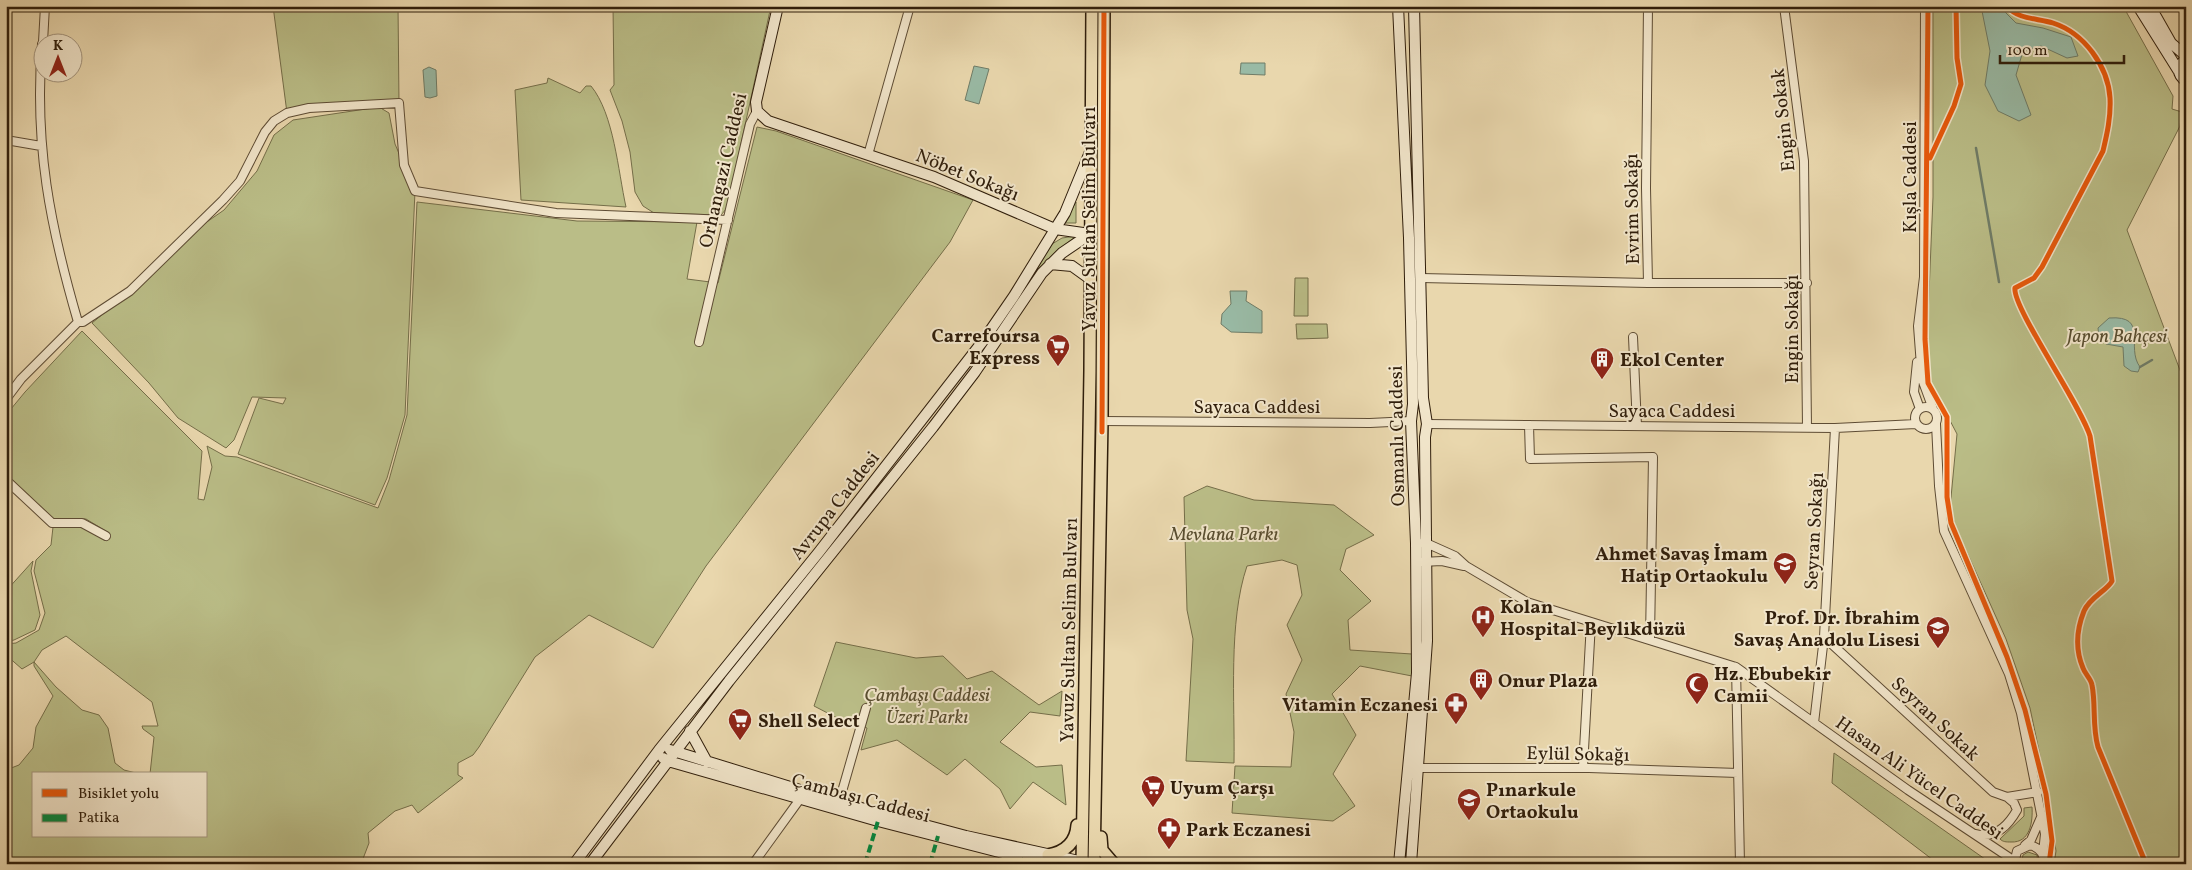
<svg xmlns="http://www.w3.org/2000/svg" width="2192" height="870" font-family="Vollkorn,serif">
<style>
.green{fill:#babd87;stroke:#756e49;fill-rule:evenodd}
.water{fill:#99baa5;stroke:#6f7c67}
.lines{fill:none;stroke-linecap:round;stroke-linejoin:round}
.stream{stroke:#6f7c67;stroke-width:2.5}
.street-casing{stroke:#5e4c34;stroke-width:10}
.secondary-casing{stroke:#301e0b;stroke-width:12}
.primary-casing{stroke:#301e0b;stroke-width:14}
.street{stroke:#f1e5ca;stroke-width:8}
.secondary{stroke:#f1e5ca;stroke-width:10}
.primary{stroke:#e9d7ad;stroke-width:11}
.quiet{stroke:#00873e;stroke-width:4;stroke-dasharray:8 4;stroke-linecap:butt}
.cycleway-casing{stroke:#f1e5ca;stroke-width:8}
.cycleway{stroke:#e8590c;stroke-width:5}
.labels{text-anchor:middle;stroke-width:4;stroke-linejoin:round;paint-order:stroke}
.street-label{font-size:19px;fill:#301e0b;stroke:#f1e5ca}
.poi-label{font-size:19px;font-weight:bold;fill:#301e0b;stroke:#f1e5ca;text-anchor:start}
.park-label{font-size:19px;font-style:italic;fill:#594e30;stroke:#f1e5ca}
</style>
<rect width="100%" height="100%" fill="#e9d7ad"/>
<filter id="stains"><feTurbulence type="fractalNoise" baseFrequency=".004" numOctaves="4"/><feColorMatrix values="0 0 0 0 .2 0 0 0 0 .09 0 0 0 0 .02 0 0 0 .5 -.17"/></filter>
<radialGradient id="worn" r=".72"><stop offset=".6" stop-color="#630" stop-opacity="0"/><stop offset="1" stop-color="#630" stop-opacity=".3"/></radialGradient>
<path class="green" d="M273 6H398L399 103 287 113Z
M613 6H771L727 208 721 215 654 213 643 206 635 192 630 152 622 121 610 90 614 85Z
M1933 6H2123L2173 96 2172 109 2182 112 2180 126 2127 230 2186 386V864H2054L2056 851 2047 789 2030 708 2006 639 1956 528 1950 508 1957 434 1932 386 1926 366 1933 197Z
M548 78 580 93 586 86H591C614 114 618 171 626 207L521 200 515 90 547 83Z
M379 107 389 113 395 144 415 191 405 415 387 478 375 505 238 454 259 398 283 404 286 398 252 397 234 440 226 448 178 418 149 383 92 323 153 273 178 242 224 210 257 171 274 135 293 120Z
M757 127 776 131 973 200 950 242 706 566 653 648 589 615 535 657 479 747 473 755 458 763V775L463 778 418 813 412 805 395 811 368 833 369 843 361 864H6V770L19 765 33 748 36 727 53 696 34 666V662L22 669 6 655V644L16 643 39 630 45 613 34 571 36 560 51 545 53 527 82 526 107 541 109 533 86 519H54L6 474V415L25 392 82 331 202 451 198 499 204 500 212 467 207 446 225 456 237 457 378 508 389 480 407 415 417 202 577 221 697 222 687 279 718 283ZM66 636 152 702 158 726H142L143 729 154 737 150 774H206V836H34V774H140L124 770 115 763 108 728 99 715 82 710 56 687 34 662 42 650Z
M1076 202V223H1064Z
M1076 236 1056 252 1021 298 1019 297 1052 244 1062 238Z
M1295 278H1308V316H1294Z
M1296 324H1327L1328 338 1297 339Z
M1207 486 1254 500 1334 505 1374 535 1346 549 1340 570 1371 601 1348 620 1350 650 1412 654V676L1360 666 1332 694 1356 735 1333 774 1355 806 1333 821 1232 813 1235 766 1291 767 1294 732 1286 694 1302 660 1287 625 1302 595 1297 565 1282 560 1247 566C1228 622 1235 702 1234 763L1186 761 1193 639 1187 610 1184 497Z
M33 561 31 571 40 615 35 630 14 640 6 642V591Z
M836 642 916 658 943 656 967 679 992 671 1039 705 1062 691 1060 716 1030 712 1000 742 1036 767 1062 765 1066 805 1033 782 1010 809 1000 789 965 759 947 775 897 740 861 750 867 728 843 721 814 706Z
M1834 753 1992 864 1937 863 1832 783Z
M2032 807C2033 822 2030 843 2011 842 2006 842 2003 842 2000 839L2024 816V808Z
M2028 852 2037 855 2038 864H2021L2023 855Z"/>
<path class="water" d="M1981 6H1999L2016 23 2043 28 2071 37 2078 56 2067 58 2041 46 2023 51 2016 75 2031 115 2019 121 1998 111 1985 85 1990 51Z
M1241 63H1265V75L1240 74Z
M974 66 989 69 979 104 965 100Z
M429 67 436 70 437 96 430 98 425 97 423 70Z
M1230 291H1247L1246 301 1262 311V333L1231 332 1221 324 1222 314 1231 304Z
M2109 318C2150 315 2125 347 2140 367L2138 372 2131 371 2124 366 2123 347 2106 344 2099 338 2098 328Z"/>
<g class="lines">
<path class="stream" d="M1976 148 1999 282
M2140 367 2152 360"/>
<g class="street-casing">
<path id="street" d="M1784 6 1804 161 1807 427
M1925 6 1924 277 1918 326 1922 379 1933 409
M43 42 45 6
M42 44C34 145 50 226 78 322
M6 140 41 146
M868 155 910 6
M1421 278 1648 283H1807
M1648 283 1646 188 1648 6
M1633 337 1637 426
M699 342 750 124 757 111
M1917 362 1914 392 1920 409
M6 399 21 379 78 322H83L130 291 223 200 240 181 265 132 274 121 287 113 309 108 399 103 404 165 415 191 556 213 728 220
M1915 418a11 11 0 1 1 22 0a11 11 0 1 1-22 0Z
M1102 421 1370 423 1411 421
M1427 424 1835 428 1916 424
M1936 424 1939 486 1944 531 2009 674 2021 713 2045 834 2043 853
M1529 425 1530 459 1653 457 1650 639
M6 480 52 523H82L106 536
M1422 543H1426L1455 556 1466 566 1527 602 1736 667 1740 864
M1421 562 1442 561 1464 566
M1824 637 1993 792 2007 797 2038 792
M1736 667 1908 790 2013 860
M1814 723 1824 637 1835 428
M1419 768H1589L1738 773
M1583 768 1591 622
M839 802 866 708
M1976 834C1995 839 2008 826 2017 810L2014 803 2007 797
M2025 845 2031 840 2042 815
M753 864 800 799
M2014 864 2017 851 2030 845C2040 848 2045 854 2044 864"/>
</g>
<g class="secondary-casing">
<path id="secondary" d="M778 6 756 102 757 111 768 121 934 177 1055 229 1090 234
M1398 6 1409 238 1413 404 1411 421 1416 543 1417 673 1399 864
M2138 6 2178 70
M2150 6 2171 43 2186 56
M2186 60C2176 65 2177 75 2186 81
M1050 264 1072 266 1090 279
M690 731 707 762
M670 750 839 802 966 836 1088 863
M663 758 668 761 878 821 1046 864
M574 864 659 750 819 552 983 341 1014 296 1065 213 1090 152
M590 864 729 681 933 427 975 372 1042 273 1062 253 1090 234
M1411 864 1427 641 1425 437 1427 424 1423 398 1414 6"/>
</g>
<g class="primary-casing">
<path id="primary" d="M1101 837 1102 850 1114 864
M1048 855C1065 852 1076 843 1077 825
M1082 864 1090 371 1092 6
M1094 864 1102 421 1104 6"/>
</g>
<use href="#street" class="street"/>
<use href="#secondary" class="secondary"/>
<use href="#primary" class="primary"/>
<path class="quiet" d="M865 864 878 821
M930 864 938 836
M1019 864 1024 859"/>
<g class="cycleway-casing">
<path id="cycleway" d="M1928 6 1925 339 1928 383 1947 417V497L1951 523 2007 657 2025 710 2046 794 2052 841 2049 864
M2007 6C2018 20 2038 18 2053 23 2084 33 2108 66 2110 98 2111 117 2107 134 2103 151L2042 267 2034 278 2015 288C2012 307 2081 405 2090 436L2112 581C2108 590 2090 597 2084 611 2076 631 2075 649 2083 668 2085 674 2091 679 2092 685 2096 705 2092 726 2098 747L2146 864
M1930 158 1954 106 1961 84 1957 58 1956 6
M1102 432 1104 6"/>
</g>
<use href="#cycleway" class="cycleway"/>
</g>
<defs>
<g id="supermarket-pin" transform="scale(1.25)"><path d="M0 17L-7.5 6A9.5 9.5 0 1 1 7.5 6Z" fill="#8f2418" stroke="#f1e5ca"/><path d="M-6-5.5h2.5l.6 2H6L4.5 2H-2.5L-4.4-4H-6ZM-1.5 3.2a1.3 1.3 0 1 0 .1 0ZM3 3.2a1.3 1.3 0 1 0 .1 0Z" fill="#fff"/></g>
<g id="building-pin" transform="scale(1.25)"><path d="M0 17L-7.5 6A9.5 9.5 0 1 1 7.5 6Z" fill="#8f2418" stroke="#f1e5ca"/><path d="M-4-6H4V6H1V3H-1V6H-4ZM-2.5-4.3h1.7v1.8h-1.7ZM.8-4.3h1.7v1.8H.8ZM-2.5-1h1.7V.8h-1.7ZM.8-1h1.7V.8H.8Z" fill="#fff"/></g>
<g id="school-pin" transform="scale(1.25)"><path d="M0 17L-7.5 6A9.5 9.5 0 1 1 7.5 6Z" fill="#8f2418" stroke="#f1e5ca"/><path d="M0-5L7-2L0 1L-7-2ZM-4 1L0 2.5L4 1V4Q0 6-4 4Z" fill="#fff"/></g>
<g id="hospital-pin" transform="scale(1.25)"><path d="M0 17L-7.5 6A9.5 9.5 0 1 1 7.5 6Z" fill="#8f2418" stroke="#f1e5ca"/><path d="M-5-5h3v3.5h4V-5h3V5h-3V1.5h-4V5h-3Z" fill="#fff"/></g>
<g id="mosque-pin" transform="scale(1.25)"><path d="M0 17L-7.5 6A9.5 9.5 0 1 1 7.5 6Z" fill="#8f2418" stroke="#f1e5ca"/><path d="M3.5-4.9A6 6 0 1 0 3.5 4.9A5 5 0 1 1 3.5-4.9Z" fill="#fff"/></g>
<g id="pharmacy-pin" transform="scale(1.25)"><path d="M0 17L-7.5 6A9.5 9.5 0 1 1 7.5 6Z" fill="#8f2418" stroke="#f1e5ca"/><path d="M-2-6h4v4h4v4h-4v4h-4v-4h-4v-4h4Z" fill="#fff"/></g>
</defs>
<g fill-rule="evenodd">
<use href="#supermarket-pin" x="1058" y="346"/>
<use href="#building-pin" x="1602" y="359"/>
<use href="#school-pin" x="1785" y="564"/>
<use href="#hospital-pin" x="1483" y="617"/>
<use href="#school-pin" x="1938" y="628"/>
<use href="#building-pin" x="1481" y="680"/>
<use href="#mosque-pin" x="1697" y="684"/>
<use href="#pharmacy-pin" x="1456" y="704"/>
<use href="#supermarket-pin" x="740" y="720"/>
<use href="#supermarket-pin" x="1153" y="787"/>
<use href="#school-pin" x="1469" y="800"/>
<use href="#pharmacy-pin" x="1169" y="829"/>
</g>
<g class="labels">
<g class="street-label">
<text transform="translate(1782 120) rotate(-96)" y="7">Engin Sokak</text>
<text transform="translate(722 170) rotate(-77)" y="7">Orhangazi Caddesi</text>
<text transform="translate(968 174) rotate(22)" y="7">Nöbet Sokağı</text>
<text transform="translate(1909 177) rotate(-90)" y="7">Kışla Caddesi</text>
<text transform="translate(1631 209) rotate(-91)" y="7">Evrim Sokağı</text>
<text transform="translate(1088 219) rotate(-90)" y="7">Yavuz Sultan Selim Bulvarı</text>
<text transform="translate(1791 329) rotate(-90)" y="7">Engin Sokağı</text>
<text x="1257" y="413">Sayaca Caddesi</text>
<text x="1672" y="417">Sayaca Caddesi</text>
<text transform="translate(1396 436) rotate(-91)" y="7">Osmanlı Caddesi</text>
<text transform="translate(834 505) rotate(-52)" y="7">Avrupa Caddesi</text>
<text transform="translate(1813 531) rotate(-87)" y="7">Seyran Sokağı</text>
<text transform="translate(1068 630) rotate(-89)" y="7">Yavuz Sultan Selim Bulvarı</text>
<text transform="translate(1936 718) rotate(43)" y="7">Seyran Sokak</text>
<text transform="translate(1578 753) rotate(1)" y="7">Eylül Sokağı</text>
<text transform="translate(1920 777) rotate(35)" y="7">Hasan Ali Yücel Caddesi</text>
<text transform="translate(861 797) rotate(15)" y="7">Çambaşı Caddesi</text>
</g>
<g class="poi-label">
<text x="1040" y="342" text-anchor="end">Carrefoursa<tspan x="1040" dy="22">Express</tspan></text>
<text x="1620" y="366">Ekol Center</text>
<text x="1768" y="560" text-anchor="end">Ahmet Savaş İmam<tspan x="1768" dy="22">Hatip Ortaokulu</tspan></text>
<text x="1500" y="613">Kolan<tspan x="1500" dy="22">Hospital-Beylikdüzü</tspan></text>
<text x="1920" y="624" text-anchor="end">Prof. Dr. İbrahim<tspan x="1920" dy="22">Savaş Anadolu Lisesi</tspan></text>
<text x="1714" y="680">Hz. Ebubekir<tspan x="1714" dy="22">Camii</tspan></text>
<text x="1498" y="687">Onur Plaza</text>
<text x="1438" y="711" text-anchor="end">Vitamin Eczanesi</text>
<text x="758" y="727">Shell Select</text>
<text x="1170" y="794">Uyum Çarşı</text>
<text x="1486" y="796">Pınarkule<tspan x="1486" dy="22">Ortaokulu</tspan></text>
<text x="1186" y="836">Park Eczanesi</text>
</g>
<g class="park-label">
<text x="2117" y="342">Japon Bahçesi</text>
<text x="1224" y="540">Mevlana Parkı</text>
<text x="927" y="701">Çambaşı Caddesi<tspan x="927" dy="22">Üzeri Parkı</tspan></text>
</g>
</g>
<rect width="2192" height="870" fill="none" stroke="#e9d7ad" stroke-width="25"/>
<rect x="8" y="8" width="2177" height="855" fill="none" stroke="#301e0b" stroke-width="2.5"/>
<rect x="12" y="12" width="2167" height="845" fill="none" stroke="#301e0b"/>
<rect x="32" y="772" width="175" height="65" fill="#f1e5ca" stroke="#a4957e"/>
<rect x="42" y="789" width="25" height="8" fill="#e8590c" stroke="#a4957e"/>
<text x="78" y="798" font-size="15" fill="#301e0b">Bisiklet yolu</text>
<rect x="42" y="814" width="25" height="8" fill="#00873e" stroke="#a4957e"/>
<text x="78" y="822" font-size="15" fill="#301e0b">Patika</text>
<g transform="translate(58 58)"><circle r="24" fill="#f1e5ca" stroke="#a4957e"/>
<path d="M0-4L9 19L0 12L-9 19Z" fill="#8f2418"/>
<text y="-8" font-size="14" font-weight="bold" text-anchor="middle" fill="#301e0b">K</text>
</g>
<path d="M2000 55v8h124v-8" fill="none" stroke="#301e0b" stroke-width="2.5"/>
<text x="2007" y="55" font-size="15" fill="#301e0b" stroke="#f1e5ca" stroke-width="4" paint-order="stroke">100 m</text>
<rect width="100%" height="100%" filter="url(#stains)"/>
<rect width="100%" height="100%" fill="url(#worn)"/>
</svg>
